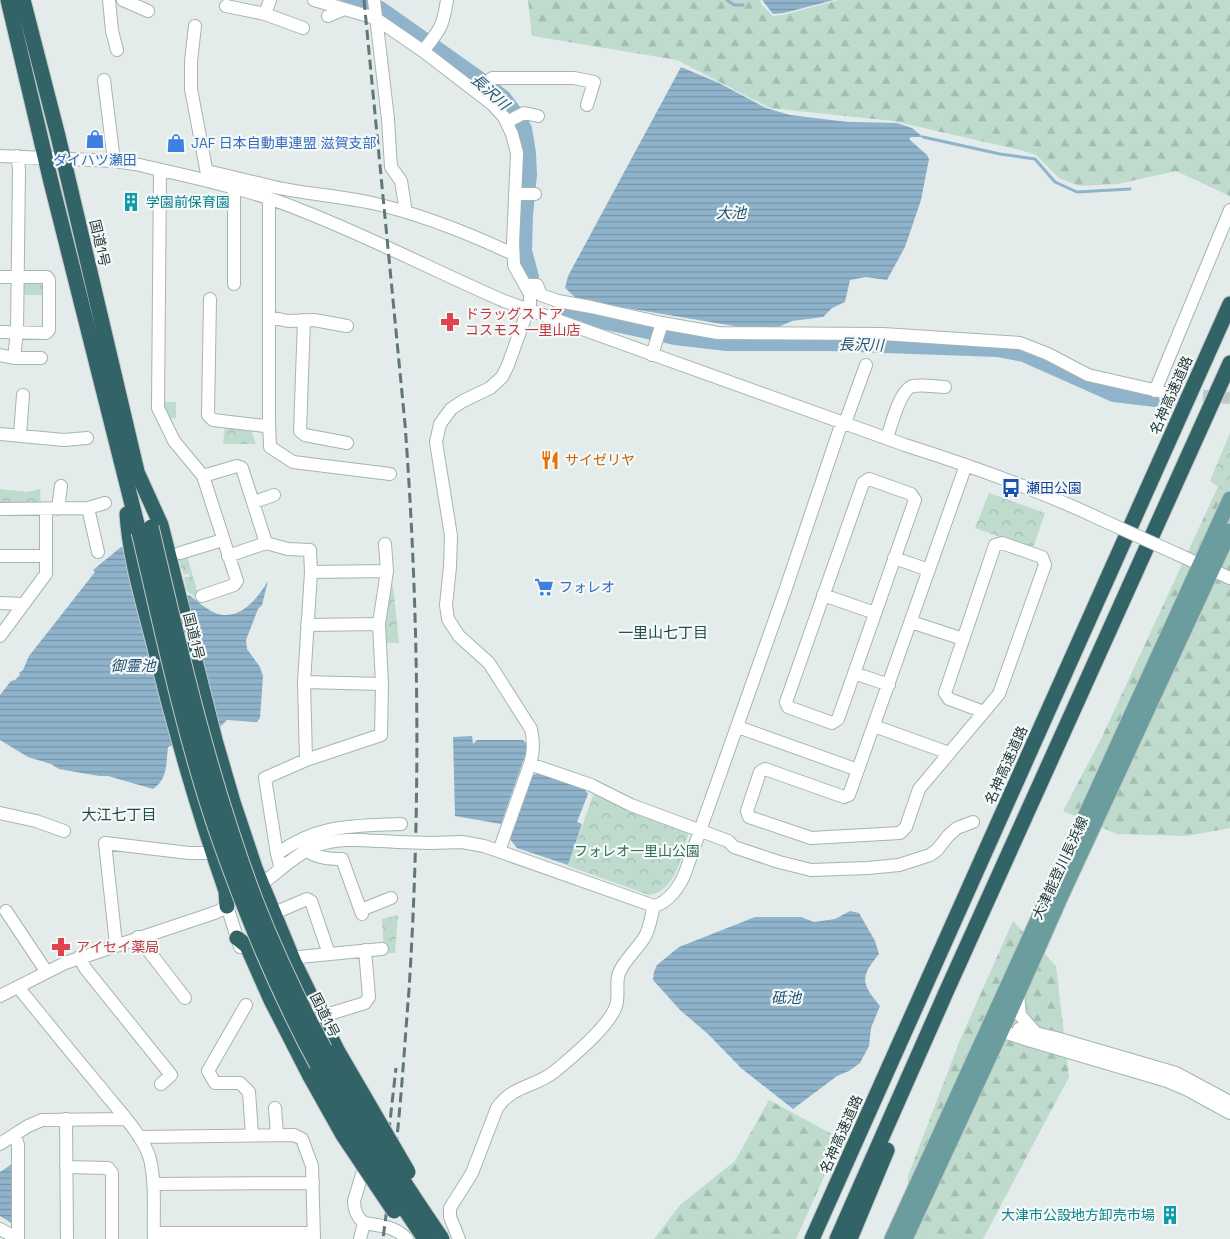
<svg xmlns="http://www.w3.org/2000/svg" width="1230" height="1239" font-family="'Space Grotesk','Noto Sans JP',sans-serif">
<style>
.forest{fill:url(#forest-firs)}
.park{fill:url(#park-crowns)}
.water{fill:url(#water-rules)}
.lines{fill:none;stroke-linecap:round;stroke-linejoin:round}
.stream{stroke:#90b3cc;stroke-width:3}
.river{stroke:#90b3cc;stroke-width:18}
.minor-tunnel{stroke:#bdc9c7;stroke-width:12;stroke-dasharray:12 6;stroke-linecap:butt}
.minor-casing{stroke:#a6b4b2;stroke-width:14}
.major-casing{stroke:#c2c8c8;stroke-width:17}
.highway-casing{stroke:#c2c8c8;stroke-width:17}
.minor{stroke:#fff;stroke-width:12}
.major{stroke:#6b9d9e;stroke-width:15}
.highway{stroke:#326366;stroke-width:15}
.rail{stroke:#5f7777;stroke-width:3;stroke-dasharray:10 5;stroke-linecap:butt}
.minor-bridge-casing{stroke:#a6b4b2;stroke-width:14;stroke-linecap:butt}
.highway-bridge-casing{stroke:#c2c8c8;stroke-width:17;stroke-linecap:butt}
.minor-bridge{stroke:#fff;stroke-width:12}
.highway-bridge{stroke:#326366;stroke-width:15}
.labels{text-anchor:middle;stroke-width:4.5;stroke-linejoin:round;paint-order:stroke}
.shop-label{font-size:14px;fill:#366cbe;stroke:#f4f9f7;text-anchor:start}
.culture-label{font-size:14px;fill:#0d838f;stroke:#f4f9f7;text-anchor:start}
.street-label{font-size:14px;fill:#243c3c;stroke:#f4f9f7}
.health-label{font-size:14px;fill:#be3a42;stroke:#f4f9f7;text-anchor:start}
.food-label{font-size:14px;fill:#c56008;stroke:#f4f9f7;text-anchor:start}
.transit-label{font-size:14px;fill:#164399;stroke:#f4f9f7;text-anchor:start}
.park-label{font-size:14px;fill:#326f5a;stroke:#f4f9f7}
.water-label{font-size:15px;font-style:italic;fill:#235173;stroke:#f4f9f7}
.neighbourhood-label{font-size:15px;fill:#224c4c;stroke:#f4f9f7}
</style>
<defs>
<pattern id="forest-firs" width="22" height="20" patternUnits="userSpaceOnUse" patternTransform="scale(1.25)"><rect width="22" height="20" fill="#bedbcd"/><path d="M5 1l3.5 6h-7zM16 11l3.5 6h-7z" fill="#a3bdb1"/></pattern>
<pattern id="park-crowns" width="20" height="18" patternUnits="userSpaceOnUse" patternTransform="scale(1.25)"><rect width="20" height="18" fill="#bedbcd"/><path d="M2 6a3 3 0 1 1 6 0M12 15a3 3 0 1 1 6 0" fill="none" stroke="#a3bdb1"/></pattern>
<pattern id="water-rules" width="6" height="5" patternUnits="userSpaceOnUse" patternTransform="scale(1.25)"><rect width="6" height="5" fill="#90b3cc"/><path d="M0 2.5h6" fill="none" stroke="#7593a7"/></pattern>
</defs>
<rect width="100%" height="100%" fill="#e3ecea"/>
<path class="forest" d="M528 0H760L762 5 773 16 783 15 839 0H1230V196L1176 171 1118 184 1079 186 1059 178 1036 155 1020 150 893 121 770 108 677 60 532 36Z
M1230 461V828L1187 836 1117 834 1063 811 1101 739Z
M1013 921 1056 966 1069 1077 983 1239H909L908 1176 960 1040Z
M769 1100 841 1139 796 1239H654L680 1205 735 1161Z"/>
<path class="park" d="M25 280H43L46 295H22V284Z
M162 402H176V418H169L162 407Z
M225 426 250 428 256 444H223Z
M1230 433V495L1210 481Z
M0 489 27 492 40 489 41 505 0 504Z
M989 493 1045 513 1034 545 1031 548 975 528Z
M187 556 200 601 187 591 184 577H188L190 573 184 575 178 558Z
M388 585H393L399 643H384Z
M595 790 688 830V835C681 857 676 891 649 895L568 866Z
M398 915 395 953H384L382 919Z"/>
<path class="water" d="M762 0H834L784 13 773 14Z
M681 67 719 83 766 108 790 115 848 122 897 123 912 128 923 137H911L909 139 927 155 929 159 921 200 905 247 887 280 866 277 850 280 845 302 832 308 823 317 792 321 776 328H746L585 301 576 298 565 288 568 276Z
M121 547 126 549 185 596 189 595C197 601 206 609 215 613 240 622 257 599 268 581L262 605 258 609 246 640 247 649 260 667 263 676 260 718 257 722 227 720 219 728 168 747C166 763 168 779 153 789L108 776H99L59 769 51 764 28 757 0 740V695L11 681 15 680 20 675 19 673 23 670 29 656 95 572 93 570Z
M472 736 473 744 477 740H523L526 743V753L501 824 455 816 453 737Z
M540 772 584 788 588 794 577 822 582 824 568 865 517 848 510 839 533 775Z
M850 911 859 913 875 941 879 954C860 977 861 983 880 1006L871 1028 869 1046 860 1063 849 1071 837 1076 793 1109 741 1068 708 1034 680 1010 653 980 654 972 657 965 679 947 755 917H801L814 922 835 919Z
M12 1164 13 1224 0 1216V1172Z"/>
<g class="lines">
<path class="stream" d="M727 0 734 5H743
M923 137 1000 154 1035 159 1055 182 1077 192 1130 189"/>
<path class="river" d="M350 0 380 10 479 80 503 99 517 118 523 129 527 153 528 175 524 215 523 251 530 277
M561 308 607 321 675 336 727 342H830L997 348 1024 353 1114 393 1156 398"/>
<path class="minor-tunnel" d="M1167 393 1230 398"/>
<g class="minor-casing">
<path id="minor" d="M109 0 112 31 117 50
M123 0 148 11
M314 0 375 18 423 51 492 104 504 117 512 134 517 153 513 243 514 265 530 294V304L508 365 502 377 490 388 463 401 451 409 440 424 436 442 451 536 450 567 446 605 448 619 459 636 489 663 531 729C534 742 534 752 530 764L499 851
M374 0 388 119 391 167 401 181 406 212
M226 6 265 14 270 0
M265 14 303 28
M328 16 344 9
M195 26 191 61V89L208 179
M423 51C440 30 443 27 447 0
M104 80 114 161
M480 95 492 78H574L594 82 587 105
M507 122 524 113 538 116
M0 156 114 161 135 164C192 177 250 189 303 211 372 238 437 272 504 301L905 445C971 466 1037 489 1100 519
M160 170 158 408 174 441 203 476 237 581 234 585 202 596
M207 171C229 176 252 182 274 187 306 194 340 196 372 203 421 214 468 233 513 254
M516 194H535
M0 277H47L49 280V330L46 333 0 332
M234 284V188
M525 285H537L541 295 558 301 591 307 662 323 718 333 883 334 1020 343 1048 354 1088 375 1167 393
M210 299 208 415 213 420 265 426 269 421V198
M269 317 288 321 314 320 347 326
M304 320 300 431 305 435 347 443
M0 355 14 358H41
M652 355 662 323
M14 358 17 332 19 169 17 156
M1155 391 1230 210
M269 421 270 447 293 462 390 474
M845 423 866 365
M0 434 64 440 87 438
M20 435 23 395
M887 438C891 426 900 389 913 386 923 384 936 387 945 387
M966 465 849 795 844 797 765 769 760 772 747 811 749 817 811 838 900 833 906 827 919 789 999 694 1045 565 1042 557 1002 543 995 545 945 693 949 699 984 712
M203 476 237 466 242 468 266 543 228 556
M869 479 911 494 915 500 838 719 832 723 788 707 786 702 863 483Z
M254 502 274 495
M88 508 98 552
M0 509 88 508 105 503
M58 509 61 486
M266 543 288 549 310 550 311 572 304 682 306 760
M180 553 223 540
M1177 554 1230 578
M0 556H46
M894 558 929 570
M311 572 387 571
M823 595 875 613
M0 603 24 604
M911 622 963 639
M307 625 379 624
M0 636 46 574V509
M854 673 889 685
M304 682 382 684
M874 726 949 753
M738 727 858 770
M530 764 591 785 631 805 728 841 734 847 779 862 811 870 868 868 899 865 930 855 937 850 948 836 957 828 973 822
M0 813 36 821 64 831
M431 843 462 842 484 846 654 906C668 903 680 886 685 873L785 591 842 422
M307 851C318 858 329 859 342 859L362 914
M277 854C318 824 353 826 401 824
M281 869 277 854 265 778 306 760 381 735 382 684 379 624 387 571 385 544
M254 889C275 876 292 856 315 846 341 836 371 841 397 842
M227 906 240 947
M361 910 391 898
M6 911 46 971
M279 911 307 899 311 901 329 954
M138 937 185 998
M116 944 105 843 189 853H213
M79 957 85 968 171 1075 161 1084
M299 957 382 949
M18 987C45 1020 72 1054 100 1087 116 1108 143 1134 150 1159 156 1185 153 1212 154 1239
M1018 993 1020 1015 1035 1032
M0 996 65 963 217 912 236 901
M246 1005 208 1071 215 1083H240L249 1092 252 1135
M326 1015 365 1003 369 997 365 950
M993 1025 1001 1031 1028 1040 1167 1081 1188 1090 1230 1113
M1019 1029 1056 1038 1176 1073 1230 1102
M275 1108 277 1135
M66 1119 67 1239
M15 1135 18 1145V1239
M139 1137 294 1135 302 1139 312 1166 314 1239
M0 1144 28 1126 42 1120 125 1119
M366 1161 354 1201C354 1211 357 1217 364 1223 381 1226 395 1226 407 1239
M66 1167 108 1168 112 1173V1239
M154 1184 313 1183
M0 1229 18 1239
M154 1233H314
M360 1239 364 1223
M459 1239 450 1217V1208L472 1173 497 1108C513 1085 533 1088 554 1072 571 1058 609 1027 616 1006 620 994 614 979 621 969 627 958 637 949 644 938 650 929 651 916 654 906"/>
</g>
<g class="major-casing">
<path id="major" d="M892 1239 1230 499
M905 1239 1004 1025 1061 896 1230 531"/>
</g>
<g class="highway-casing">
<path id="highway" d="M8 0 51 182 139 532
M23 0 58 136 139 480
M137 472 161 525 215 740 233 802 255 868 294 962 337 1050
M127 514C130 558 143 601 154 644 174 727 198 810 226 891L227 906
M237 938 247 946 271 1000 310 1076
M812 1239 1230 304
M837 1239 947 990 1230 363
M850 1239 887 1150"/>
</g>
<use href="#minor" class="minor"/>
<use href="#major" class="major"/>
<use href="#highway" class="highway"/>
<path class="rail" d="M364 0 405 424C419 613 421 802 409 990 405 1039 402 1089 397 1137 393 1171 387 1205 383 1239
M382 1192 396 1068"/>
<g class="minor-bridge-casing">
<path id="minor-bridge" d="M1100 519 1177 554
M397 842 431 843"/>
</g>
<g class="highway-bridge-casing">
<path id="highway-bridge" d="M151 527C181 654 210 781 256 902 303 1022 369 1133 442 1239
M139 532C163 633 185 740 219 838 247 918 280 997 321 1072 352 1130 388 1185 425 1239
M337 1050 408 1172
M310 1076 343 1135 394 1211"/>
</g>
<use href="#minor-bridge" class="minor-bridge"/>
<use href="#highway-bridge" class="highway-bridge"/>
</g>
<defs>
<g id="shop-bare" transform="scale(1.5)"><path d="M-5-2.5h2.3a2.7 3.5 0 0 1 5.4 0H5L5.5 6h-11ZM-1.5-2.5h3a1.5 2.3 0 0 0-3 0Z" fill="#3f7fe0" stroke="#f4f9f7" stroke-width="2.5" paint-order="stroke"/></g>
<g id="building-bare" transform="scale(1.5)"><path d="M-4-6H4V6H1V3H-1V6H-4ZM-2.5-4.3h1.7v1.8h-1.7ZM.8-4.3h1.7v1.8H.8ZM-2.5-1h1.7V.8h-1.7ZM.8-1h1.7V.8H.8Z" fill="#0f9aa8" stroke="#f4f9f7" stroke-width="2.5" paint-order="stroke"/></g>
<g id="pharmacy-bare" transform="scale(1.5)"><path d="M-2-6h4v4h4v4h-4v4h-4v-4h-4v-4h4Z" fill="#e0444e" stroke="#f4f9f7" stroke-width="2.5" paint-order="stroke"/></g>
<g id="restaurant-bare" transform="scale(1.5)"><path d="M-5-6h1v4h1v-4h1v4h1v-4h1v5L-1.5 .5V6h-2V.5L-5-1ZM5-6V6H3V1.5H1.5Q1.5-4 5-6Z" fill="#e8710a" stroke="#f4f9f7" stroke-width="2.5" paint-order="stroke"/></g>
<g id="bus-bare" transform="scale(1.5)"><path d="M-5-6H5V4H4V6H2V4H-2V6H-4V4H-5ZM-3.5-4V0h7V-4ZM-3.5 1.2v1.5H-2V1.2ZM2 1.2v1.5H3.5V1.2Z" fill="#1a4fb4" stroke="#f4f9f7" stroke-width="2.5" paint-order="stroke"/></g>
<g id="supermarket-bare" transform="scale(1.5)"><path d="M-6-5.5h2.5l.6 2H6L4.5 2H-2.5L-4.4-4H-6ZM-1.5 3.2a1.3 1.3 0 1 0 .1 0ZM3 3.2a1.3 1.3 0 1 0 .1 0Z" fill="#3f7fe0" stroke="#f4f9f7" stroke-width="2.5" paint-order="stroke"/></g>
</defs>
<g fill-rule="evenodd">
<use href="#shop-bare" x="95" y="139"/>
<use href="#shop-bare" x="176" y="143"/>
<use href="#building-bare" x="131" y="202"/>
<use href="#pharmacy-bare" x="450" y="322"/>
<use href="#restaurant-bare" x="550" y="460"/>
<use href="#bus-bare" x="1011" y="488"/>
<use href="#supermarket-bare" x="544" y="587"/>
<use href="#pharmacy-bare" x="61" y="947"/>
<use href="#building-bare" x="1170" y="1215"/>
</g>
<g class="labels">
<g class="shop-label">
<text x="191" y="148">JAF 日本自動車連盟 滋賀支部</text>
<text x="95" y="165" text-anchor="middle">ダイハツ瀬田</text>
<text x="559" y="592">フォレオ</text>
</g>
<g class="culture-label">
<text x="146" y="207">学園前保育園</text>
<text x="1155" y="1220" text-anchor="end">大津市公設地方卸売市場</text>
</g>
<g class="street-label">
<text transform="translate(100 243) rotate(77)" y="5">国道1号</text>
<text transform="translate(1171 395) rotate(-66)" y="5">名神高速道路</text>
<text transform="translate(194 636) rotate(76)" y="5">国道1号</text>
<text transform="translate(1006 765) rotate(-66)" y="5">名神高速道路</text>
<text transform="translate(1060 868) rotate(-65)" y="5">大津能登川長浜線</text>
<text transform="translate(325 1015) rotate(63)" y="5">国道1号</text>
<text transform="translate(841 1134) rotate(-66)" y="5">名神高速道路</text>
</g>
<g class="health-label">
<text x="465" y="319">ドラッグストア<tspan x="465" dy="16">コスモス 一里山店</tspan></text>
<text x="76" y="952">アイセイ薬局</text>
</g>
<g class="food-label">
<text x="565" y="465">サイゼリヤ</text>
</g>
<g class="transit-label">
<text x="1026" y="493">瀬田公園</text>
</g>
<g class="park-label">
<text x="637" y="856">フォレオ一里山公園</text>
</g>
<g class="water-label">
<text transform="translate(490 92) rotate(42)" y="5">長沢川</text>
<text x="731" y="218">大池</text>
<text transform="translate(861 345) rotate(1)" y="5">長沢川</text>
<text x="133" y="671">御霊池</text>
<text x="786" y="1003">砥池</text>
</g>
<g class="neighbourhood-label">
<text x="663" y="638">一里山七丁目</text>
<text x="119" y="820">大江七丁目</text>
</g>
</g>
</svg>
